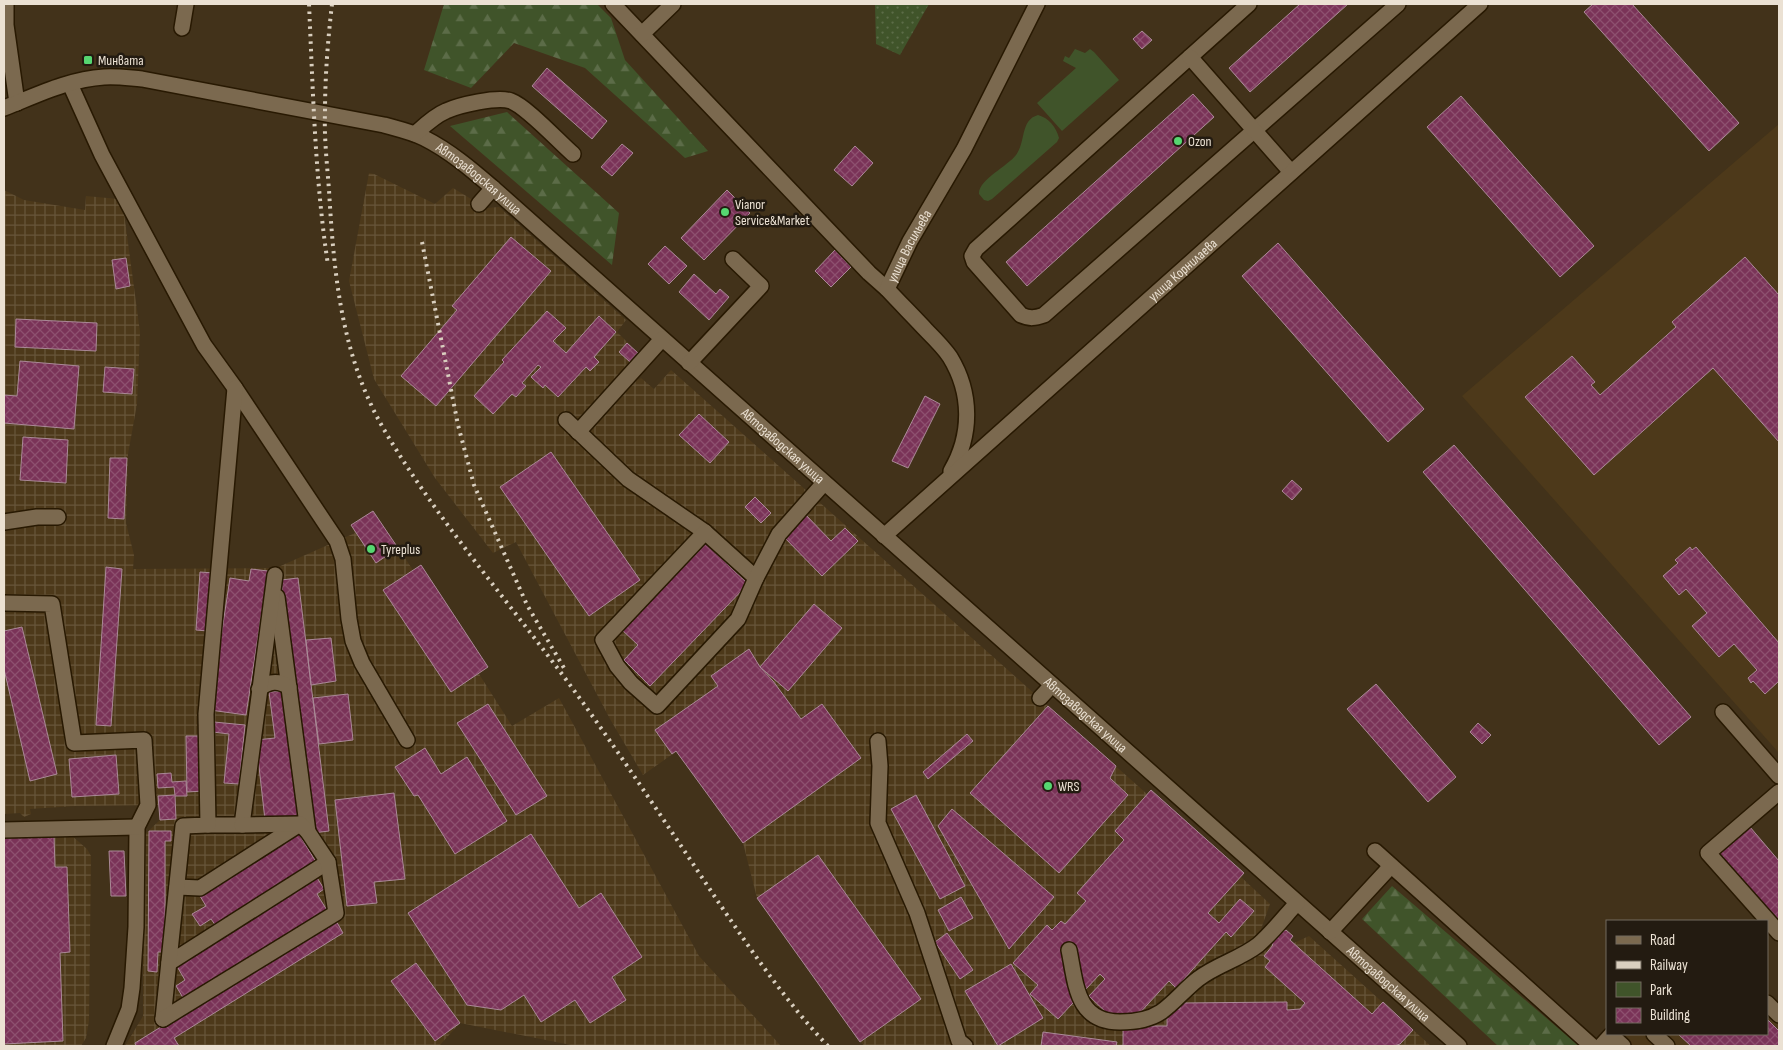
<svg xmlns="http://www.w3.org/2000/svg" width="1783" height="1050" font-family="'Sofia Sans Condensed',sans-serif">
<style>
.built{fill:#4d391a}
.industrial{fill:url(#industrial-grid)}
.grass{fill:url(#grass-dots)}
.forest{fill:url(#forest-firs)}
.park{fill:#40542a}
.building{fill:url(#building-cross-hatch);stroke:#aa8997}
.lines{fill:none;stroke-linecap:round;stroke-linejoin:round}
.minor-casing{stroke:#281902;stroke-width:18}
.minor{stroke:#7b694f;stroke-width:15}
.rail{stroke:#d9cfbf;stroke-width:4;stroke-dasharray:2.5 5;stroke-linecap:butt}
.poi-dot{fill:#56d671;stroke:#231b11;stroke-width:2}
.labels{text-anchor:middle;stroke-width:5;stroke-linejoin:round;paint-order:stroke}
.poi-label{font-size:14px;fill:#ebe1d3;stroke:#231b11;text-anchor:start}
.street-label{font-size:14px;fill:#ebe1d3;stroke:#231b11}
</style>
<defs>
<pattern id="industrial-grid" width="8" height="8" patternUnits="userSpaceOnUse" patternTransform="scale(1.25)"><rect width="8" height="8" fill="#4d391a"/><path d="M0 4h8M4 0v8" fill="none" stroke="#67553a"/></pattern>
<pattern id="grass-dots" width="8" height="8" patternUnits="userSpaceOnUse" patternTransform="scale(1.25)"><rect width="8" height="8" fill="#40542a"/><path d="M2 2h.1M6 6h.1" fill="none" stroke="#5c6c48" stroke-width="1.8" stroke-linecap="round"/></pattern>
<pattern id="forest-firs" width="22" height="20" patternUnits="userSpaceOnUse" patternTransform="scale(1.25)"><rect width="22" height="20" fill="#40542a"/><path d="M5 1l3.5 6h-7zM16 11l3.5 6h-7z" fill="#5c6c48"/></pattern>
<pattern id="building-cross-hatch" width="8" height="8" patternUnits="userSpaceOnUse" patternTransform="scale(1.25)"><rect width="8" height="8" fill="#7a3358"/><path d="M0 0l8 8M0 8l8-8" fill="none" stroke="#8d506f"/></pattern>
</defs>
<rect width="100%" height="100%" fill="#42321a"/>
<path class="built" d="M1779 124V753L1462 396Z
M1767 992 1779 1003V1046H1592L1607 1034H1767Z"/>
<path class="industrial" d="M369 173 374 174 435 204 453 188 486 208 499 207 626 320 617 332 638 353 626 368 639 380 641 378 654 389 671 370 1147 794 1151 790 1244 873 1241 877 1270 904 1261 929 1267 935 1276 934 1286 930 1293 936 1290 940 1294 943 1309 936 1431 1046H864L757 898 743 843 677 751 643 775 610 719 516 542 493 553 435 478 374 379 349 281Z
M4 190 24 200 85 210 86 196 118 199 124 213 140 332 137 404 128 454 126 523 134 555 133 569 276 568 355 533 351 525 373 511 413 570 421 565 488 667 479 674 512 726 559 698 699 956 781 1046H576L460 1023 439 1046H125L143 1016V836L160 820 159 805 75 806 30 809 31 814 24 817 20 813 4 814Z
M71 835 87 849 91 856 89 1021 86 1038 81 1046H4V838Z"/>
<path class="grass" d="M875 4H929L900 55 876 44Z"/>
<path class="forest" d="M444 4H597L611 18 625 60 708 151 685 158 585 68 514 43 471 88 424 70Z
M507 112 619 213 612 265 450 126Z
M1392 886 1579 1046H1498L1362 919Z"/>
<path class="park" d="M1075 49 1085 53 1090 49 1094 52 1119 80 1062 131 1037 103 1076 68 1063 61 1065 56 1069 58Z
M1038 115C1049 118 1056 127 1059 138L1057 142 992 199 988 201 984 200 979 194C978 180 1008 166 1016 155 1026 142 1020 120 1038 115Z"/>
<path class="building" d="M1300 4H1348L1250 92 1229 68Z
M1593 4H1632L1739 123 1709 151 1584 12Z
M1142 31 1152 40 1142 49 1133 39Z
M547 68 607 121 592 139 532 86Z
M1193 94 1214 117 1027 286 1006 262Z
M1461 96 1594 246 1560 277 1427 127Z
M622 144 633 153 612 176 601 167Z
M855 146 873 163 852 186 834 170Z
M727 190 750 213 704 260 681 238Z
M511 237 551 271 436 406 401 376 457 310 452 306Z
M1278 243 1424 409 1388 442 1242 276Z
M665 246 687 266 669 284 648 264Z
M835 250 851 267 831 287 815 271Z
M1745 257 1779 295V442L1713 368 1594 475 1525 397 1572 356 1595 382 1591 385 1600 395 1676 327 1672 322Z
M126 258 130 286 116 289 112 260Z
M694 274 716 294 720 289 729 297 709 320 679 292Z
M547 311 566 328 553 341 566 353 599 316 616 332 594 357 599 362 590 371 586 367 558 397 545 385 543 388 531 377 541 367 538 365 522 383 526 386 516 397 512 394 493 414 474 396 504 362 502 360Z
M16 319 97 323 96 351 15 347Z
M627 343 638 353 630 362 619 352Z
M20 361 79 366 74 429 4 423V395L17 396Z
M105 367 134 369 132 394 103 392Z
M925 396 940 404 908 468 892 461Z
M699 414 729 442 710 463 679 435Z
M23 437 68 440 66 483 20 480Z
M1454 445 1691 717 1659 745 1423 472Z
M551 452 640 580 589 616 500 487Z
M110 458H127L124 519 108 518Z
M1292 480 1302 489 1292 500 1282 491Z
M755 497 771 513 761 523 745 507Z
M373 511 398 548 376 563 351 525Z
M804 513 831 541 845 528 858 541 822 576 782 535Z
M703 541 748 584 650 686 624 660 638 645 620 628Z
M1690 547 1692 550 1696 547 1779 643V681L1765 694 1753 681 1751 683 1748 678 1757 670 1734 644 1719 657 1692 626 1707 613 1686 589 1679 595 1663 576 1678 563 1675 560Z
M421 565 488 667 451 692 383 590Z
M106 567 122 569 111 726 96 725Z
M251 569 268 571 246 715 210 710 230 578 249 581Z
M200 572 214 573 208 631 196 630Z
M298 578 329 831 313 833 281 580Z
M814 604 842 628 788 691 760 667Z
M22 627 57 774 30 781 4 669V631Z
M331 638 336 681 311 685 306 640Z
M749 649 760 667 773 681 801 719 822 704 861 758 743 843 676 751 672 754 655 730 718 686 711 676Z
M1376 684 1456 777 1428 802 1347 709Z
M286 691 300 816 265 820 256 740 275 738 269 692Z
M348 694 353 740 319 744 313 698Z
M488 704 547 796 516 815 457 723Z
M1048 706 1116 766 1110 778 1128 795 1059 873 970 793Z
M214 722 245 725 239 784 224 783 229 734 213 732Z
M1478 723 1491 735 1482 744 1470 732Z
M967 734 973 741 928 779 923 772Z
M186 736H201L203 791 187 792Z
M425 748 441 774 467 757 507 821 455 854 418 795 414 796 395 767Z
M116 755 119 794 72 797 69 759Z
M171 773 172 782 186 781 187 796H175L176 819 160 820 158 796 175 795 174 787 158 788 157 774Z
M1151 790 1244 873 1208 913 1219 923 1240 899 1254 911 1231 937 1226 932 1176 988 1169 981 1137 1016 1111 1017 1089 996 1105 979 1100 974 1058 1019 1030 994 1038 985 1013 963 1047 925 1052 930 1061 921 1065 924 1086 901 1077 893 1124 840 1115 831Z
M394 793 405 879 374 882 377 903 347 906 335 800Z
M916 795 965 886 940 899 891 809Z
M952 809 1054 897 1009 949 938 826Z
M1750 827 1779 861V925L1718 854Z
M149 831H171V841H165V952H158L157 972 148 971Z
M299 834 316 862 216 926 211 919 200 926 192 914 206 906 200 896Z
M531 834 579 908 601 893 642 957 612 977 626 1000 590 1023 575 1000 541 1022 524 995 501 1010 467 1005 408 913Z
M54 836 55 867H67L70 952 60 953 63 1041 4 1044V838Z
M109 851H124L126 896H111Z
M818 855 921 999 860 1042 757 898Z
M316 876 324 889 317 894 328 912 185 1001 176 986 185 980 175 963Z
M961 897 973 918 949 931 938 910Z
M335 919 343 933 174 1038 179 1046H136L135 1043Z
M1286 930 1293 936 1290 940 1372 1014 1383 1002 1413 1030 1400 1044 1394 1046H1123V1026H1167V1009H1180V1003L1287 1002V1010L1300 1009 1305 1003 1265 967 1270 961 1264 956 1273 945 1270 941 1276 934Z
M947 933 973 970 960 979 935 942Z
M416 963 460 1023 435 1041 391 981Z
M1011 964 1043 1018 998 1046 965 991Z
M1767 1019 1779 1031V1046H1691L1678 1034H1767Z
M1043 1032 1117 1042 1116 1046H1041Z"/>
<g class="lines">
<g class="minor-casing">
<g id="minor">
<path d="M6 4V25L17 103"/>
<path d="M613 4 869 273 887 289"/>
<path d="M1249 4 976 249 972 256 974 262 1021 315C1030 319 1035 318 1044 315L1398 4"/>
<path d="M182 28 186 4"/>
<path d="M642 34 673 4"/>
<path d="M1190 57 1291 172"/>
<path d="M70 84 102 155 204 345 235 388 337 541 343 559 349 619 353 641 362 663 407 740"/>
<path id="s1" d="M4 108C35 96 69 79 104 77 117 76 129 78 142 79L384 125C398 129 412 132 424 138 450 151 472 170 493 188L1459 1046"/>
<path d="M415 134C424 126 434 116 446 111 459 105 498 96 511 101 527 107 558 141 573 154"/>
<path d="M479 204 493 188"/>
<path d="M689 363 761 286 733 259"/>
<path d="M566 420 628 479 705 532 756 578"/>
<path d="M578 432 662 339"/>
<path id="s2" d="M951 471C972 435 972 393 950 357 944 348 935 339 927 331 914 317 900 303 887 289L910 241 964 149 1037 4"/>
<path d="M4 522 37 517H58"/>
<path d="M705 532 603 640 617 666 631 683 657 706 738 619 756 578 779 534 824 483"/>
<path id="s3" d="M884 536 1480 4"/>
<path d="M277 597 308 832"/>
<path d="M4 603 52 604 74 743 144 740 148 805 137 827 136 927 132 988 129 1009 114 1046"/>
<path d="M259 689C269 681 278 680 289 687"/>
<path d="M1040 698 1052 685"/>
<path d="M1723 712 1779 776"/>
<path d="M878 741 880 766 878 823 917 913 959 1041 965 1046"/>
<path d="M1779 792 1708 853 1779 933"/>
<path d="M208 825H242L275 575"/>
<path d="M4 830 137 827"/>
<path d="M1375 851 1592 1046"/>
<path d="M177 887 200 888 300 824"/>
<path d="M1330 932 1391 866"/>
<path d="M1069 950C1076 984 1076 1022 1120 1022 1133 1022 1149 1020 1161 1012 1174 1003 1185 989 1198 979 1216 965 1240 959 1258 945 1272 933 1285 916 1297 903"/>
<path d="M169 963 328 862"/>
<path d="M1767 1003 1779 1015"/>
<path d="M163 1019 183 826 208 825 206 714 235 388"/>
<path d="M163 1019 336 913 328 862 308 832 300 824 242 825"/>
<path d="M1654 1034 1667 1046"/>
<path d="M1601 1046 1611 1035 1623 1046"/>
</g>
</g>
<use href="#minor" class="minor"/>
<path class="rail" d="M309 4C313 91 315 179 328 265
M332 4C328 39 325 76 325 112 324 137 327 164 329 190 334 275 341 357 386 433 445 532 524 619 591 714 635 776 677 840 719 903 753 953 787 1003 828 1046
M422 242 458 425 474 485 527 605 564 668"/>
</g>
<g class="poi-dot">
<rect x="83" y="55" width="10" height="10" rx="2.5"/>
<circle cx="1178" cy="141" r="5"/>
<circle cx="725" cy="212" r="5"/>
<circle cx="371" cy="549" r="5"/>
<circle cx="1048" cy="786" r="5"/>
</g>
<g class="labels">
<g class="poi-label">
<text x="98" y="65">Минвата</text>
<text x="1188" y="146">Ozon</text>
<text x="735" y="209">Vianor<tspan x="735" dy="16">Service&amp;Market</tspan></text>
<text x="381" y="554">Tyreplus</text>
<text x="1058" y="791">WRS</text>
</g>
<g class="street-label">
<text dy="5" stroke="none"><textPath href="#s1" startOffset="500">Автозаводская улица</textPath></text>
<text dy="5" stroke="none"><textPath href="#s2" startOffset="261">улица Васильева</textPath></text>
<text dy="5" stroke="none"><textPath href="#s3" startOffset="400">улица Корнилаева</textPath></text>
<text dy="5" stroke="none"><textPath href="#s1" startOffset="905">Автозаводская улица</textPath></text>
<text dy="5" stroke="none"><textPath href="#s1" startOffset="1310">Автозаводская улица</textPath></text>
<text dy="5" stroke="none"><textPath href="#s1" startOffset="1715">Автозаводская улица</textPath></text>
</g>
</g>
<rect width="1783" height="1050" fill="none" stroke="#ebe1d3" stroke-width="10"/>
<rect x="1606" y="920" width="162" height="115" fill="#231b11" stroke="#736a5f"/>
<rect x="1616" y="936" width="25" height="8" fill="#7b694f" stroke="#736a5f"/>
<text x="1650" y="945" font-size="15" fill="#ebe1d3">Road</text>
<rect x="1616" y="961" width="25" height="8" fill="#d9cfbf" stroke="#736a5f"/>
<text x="1650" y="970" font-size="15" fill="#ebe1d3">Railway</text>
<rect x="1616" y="982" width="25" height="15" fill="#40542a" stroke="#736a5f"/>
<text x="1650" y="995" font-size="15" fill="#ebe1d3">Park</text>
<rect x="1616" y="1008" width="25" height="15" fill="url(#building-cross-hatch)" stroke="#736a5f"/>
<text x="1650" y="1020" font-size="15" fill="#ebe1d3">Building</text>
</svg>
